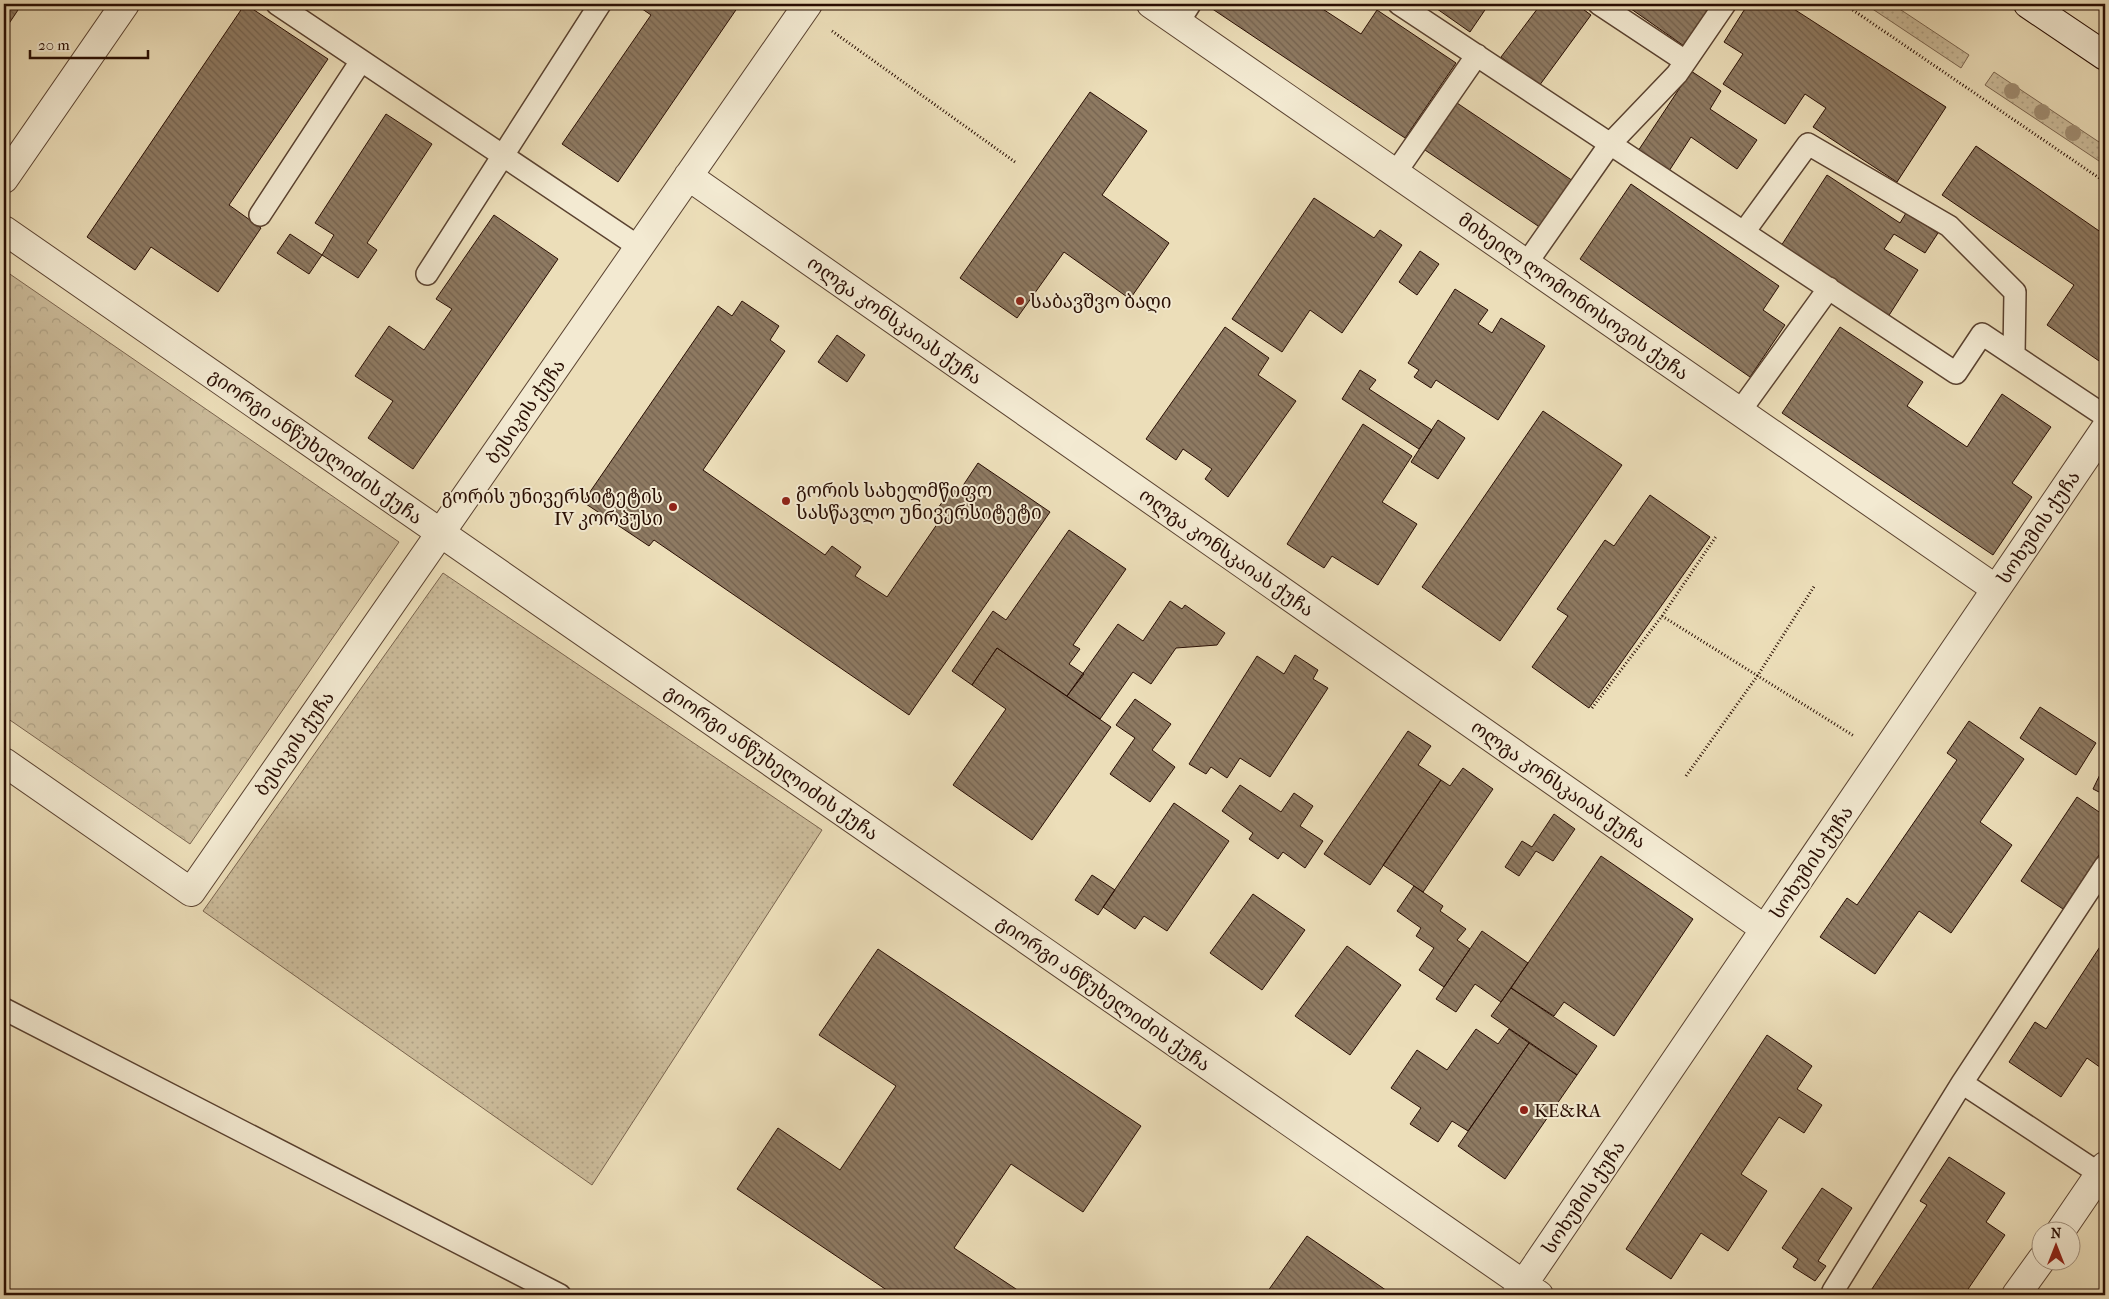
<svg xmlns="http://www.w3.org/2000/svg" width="2109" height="1299" font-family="'IM FELL French Canon','Noto Serif Georgian',serif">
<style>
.grass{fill:url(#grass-dots);stroke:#7a644e}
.park{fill:url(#park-crowns);stroke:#7a644e}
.building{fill:url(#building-back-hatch);stroke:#290e03}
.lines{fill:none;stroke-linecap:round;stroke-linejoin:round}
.lane-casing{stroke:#5a4230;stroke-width:24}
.street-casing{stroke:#5a4230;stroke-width:30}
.secondary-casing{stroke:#290e03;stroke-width:30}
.path{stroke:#290e03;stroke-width:3;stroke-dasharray:1 2.5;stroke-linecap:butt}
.lane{stroke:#f3ead2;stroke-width:21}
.street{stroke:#f3ead2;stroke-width:28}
.secondary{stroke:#f3ead2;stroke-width:28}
.tree{fill:#a08d72}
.poi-dot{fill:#8f2418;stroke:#f3ead2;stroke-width:2}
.labels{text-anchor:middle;stroke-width:4;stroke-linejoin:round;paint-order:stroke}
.street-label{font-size:19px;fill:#290e03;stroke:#f3ead2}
.poi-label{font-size:19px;fill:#290e03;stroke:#f3ead2;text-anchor:start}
</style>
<defs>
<pattern id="grass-dots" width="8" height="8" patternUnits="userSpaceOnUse" patternTransform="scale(1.25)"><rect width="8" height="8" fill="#cbbb9a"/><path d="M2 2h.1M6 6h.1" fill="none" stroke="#aea083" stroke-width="1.8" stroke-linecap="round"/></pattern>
<pattern id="park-crowns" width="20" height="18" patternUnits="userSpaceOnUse" patternTransform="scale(1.25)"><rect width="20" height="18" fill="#cbbb9a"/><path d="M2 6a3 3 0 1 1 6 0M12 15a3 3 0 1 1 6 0" fill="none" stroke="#aea083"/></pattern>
<pattern id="building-back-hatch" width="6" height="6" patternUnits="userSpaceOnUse" patternTransform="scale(1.25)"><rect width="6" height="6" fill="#8e7a62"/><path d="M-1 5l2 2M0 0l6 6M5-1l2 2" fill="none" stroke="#74624f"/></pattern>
</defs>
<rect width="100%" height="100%" fill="#ecdeb9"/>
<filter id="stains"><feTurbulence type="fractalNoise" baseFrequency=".004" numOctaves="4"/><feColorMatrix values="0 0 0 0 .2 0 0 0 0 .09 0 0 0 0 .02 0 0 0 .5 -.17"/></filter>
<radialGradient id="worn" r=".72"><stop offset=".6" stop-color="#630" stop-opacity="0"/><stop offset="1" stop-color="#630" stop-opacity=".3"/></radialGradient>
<path class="grass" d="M1865 4H1892L1969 55 1961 68Z
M1994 72 2105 146V165L1985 85Z
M443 573 822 830 592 1185 203 911Z"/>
<path class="park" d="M4 270 399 542 190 844 4 716Z"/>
<path class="building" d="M4 4H22L4 31Z
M245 4 328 59 229 205 261 228 218 292 151 247 135 270 87 237Z
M635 4H740L618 182 562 144 651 15Z
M1205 4H1315L1361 34 1377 10 1456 63 1405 138Z
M1430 4H1489L1470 32Z
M1541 4H1576L1591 15 1539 86 1501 57Z
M1624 4H1712L1684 46Z
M1748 4H1786L1946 107 1897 182 1813 127 1826 108 1805 94 1785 124 1723 84 1743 54 1724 42Z
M1691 71 1721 91 1710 109 1757 140 1737 169 1691 137 1669 171 1638 151Z
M1090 92 1147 131 1102 195 1169 243 1130 299 1064 252 1017 318 960 278Z
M1457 103 1573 181 1541 228 1425 150Z
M386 114 432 144 367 243 377 250 358 278 322 255 334 235 315 223Z
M1976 146 2105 235V359L2102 363 2047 325 2074 285 1942 195Z
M1827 175 1900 223 1906 213 1938 233 1925 253 1894 234 1884 249 1918 270 1886 320 1779 249Z
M1631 184 1779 286 1763 310 1785 325 1750 377 1580 259Z
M1314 198 1374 238 1380 230 1402 245 1342 333 1310 310 1282 352 1232 319Z
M494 215 558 259 413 469 368 438 393 401 355 376 389 326 424 350 452 309 436 299Z
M290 234 322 255 309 274 277 253Z
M1420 251 1439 264 1417 295 1399 282Z
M1455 289 1488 310 1478 324 1492 333 1501 318 1545 346 1498 420 1436 380 1431 388 1414 377 1419 370 1408 363Z
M742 301 779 326 770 340 785 351 703 470 825 555 832 546 861 567 855 576 887 597 942 517 935 512 952 489 958 493 978 463 1050 512 909 715 654 540 649 546 583 502 718 306 732 316Z
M1225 327 1269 358 1258 375 1296 401 1228 497 1205 479 1212 469 1183 449 1176 460 1146 439Z
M1840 327 1923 382 1907 406 1967 447 2002 394 2051 427 2012 483 2032 497 1993 555 1782 413Z
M837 335 865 355 847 382 818 362Z
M1360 370 1376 380 1369 389 1432 430 1419 449 1342 399Z
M1543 411 1622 465 1500 641 1422 587Z
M1438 420 1465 438 1438 479 1411 462Z
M1363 424 1412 456 1382 502 1417 524 1378 585 1332 556 1324 568 1287 544Z
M1650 495 1710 537 1589 708 1532 667 1568 616 1557 609 1605 540 1614 546Z
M1069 530 1126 569 1073 645 1080 649 1069 664 1084 674 1067 696 997 648 972 685 952 671 993 611 1006 620Z
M1170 601 1182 609 1185 605 1225 633 1217 645 1176 648 1151 684 1133 672 1100 719 1067 696 1118 624 1143 641Z
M997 648 1111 727 1032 840 953 785 1006 709 972 685Z
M1295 655 1318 670 1313 679 1328 688 1270 777 1240 758 1227 778 1211 767 1206 774 1189 764 1257 656 1284 674Z
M1135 699 1171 724 1152 750 1175 767 1150 802 1110 774 1135 738 1116 725Z
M2040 707 2096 743 2076 775 2020 738Z
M1969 721 2024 759 1980 822 2012 845 1951 933 1919 911 1875 974 1820 937 1847 898 1857 905 1957 760 1947 753Z
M1408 731 1431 746 1418 765 1441 780 1370 885 1324 854Z
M2105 764V795L2093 789Z
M1463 768 1493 789 1423 892 1383 865 1441 780 1450 786Z
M1240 785 1281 812 1294 793 1313 806 1300 826 1323 841 1305 868 1283 852 1278 859 1249 839 1253 833 1222 811Z
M2077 797 2105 816V846L2063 909 2021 881Z
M1174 803 1229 841 1167 931 1144 916 1135 929 1103 907Z
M1554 814 1575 829 1553 861 1536 851 1519 876 1505 867 1522 841 1532 847Z
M1601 856 1693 919 1614 1036 1564 1002 1554 1016 1511 988Z
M1092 875 1115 890 1098 915 1075 900Z
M1414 886 1443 906 1440 911 1466 929 1457 940 1470 949 1444 987 1419 970 1434 948 1416 936 1421 928 1397 911Z
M1253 894 1305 930 1262 990 1210 953Z
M1482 931 1528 963 1501 1002 1475 984 1456 1012 1436 999Z
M2105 939V1068L2104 1070 2087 1058 2061 1097 2009 1062 2035 1022 2046 1029Z
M1347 946 1401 985 1350 1055 1295 1016Z
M878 949 1141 1126 1083 1212 1011 1164 954 1248 1025 1295H894L737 1189 778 1128 840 1170 896 1086 819 1035Z
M1511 988 1597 1046 1577 1075 1491 1016Z
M1476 1029 1498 1044 1509 1029 1529 1043 1468 1131 1452 1121 1438 1142 1410 1124 1421 1108 1391 1088 1417 1050 1447 1070Z
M1767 1035 1812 1066 1797 1089 1822 1105 1804 1133 1779 1117 1741 1174 1767 1191 1728 1251 1701 1233 1671 1279 1626 1249Z
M1529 1043 1577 1075 1505 1179 1458 1146Z
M1949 1157 2005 1193 1986 1222 2005 1235 1964 1295H1868L1927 1205 1920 1201Z
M1822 1188 1852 1208 1818 1261 1826 1266 1815 1281 1793 1267 1798 1259 1782 1248Z
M1307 1236 1393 1295H1265Z"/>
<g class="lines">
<g class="lane-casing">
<path id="lane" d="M277 4 639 247
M1399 4 1956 373 1982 334 2105 416
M1599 4 1685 61
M1178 23 1190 4
M1396 172 1477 55
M260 215 361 61
M1744 232 1808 144 1949 226 2015 292 2014 355
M1526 264 1610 144 1677 74 1725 4
M427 274 600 4
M1740 411 1829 288
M4 1009 560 1295
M1962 1083 2105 866
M1833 1291 1962 1083 2100 1174"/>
</g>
<g class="street-casing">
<path id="street" d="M1151 4 1996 589
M688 176 1765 929
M4 179 125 4
M4 230 1539 1295
M4 762 191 892 808 4
M2060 1232 2105 1166
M1516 1295 2105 429
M2016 1295 2042 1259"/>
</g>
<g class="secondary-casing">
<path id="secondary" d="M2028 4 2105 56"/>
</g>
<path class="path" d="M1844 4 2105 182
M832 31 1015 162
M1662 616 1854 736
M1592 708 1662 616 1717 535
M1686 776 1758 675 1815 585"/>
<use href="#lane" class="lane"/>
<use href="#street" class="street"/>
<use href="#secondary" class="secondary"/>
</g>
<g class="tree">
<circle cx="2012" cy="91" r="8"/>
<circle cx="2042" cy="112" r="8"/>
<circle cx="2073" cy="133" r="8"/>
</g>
<g class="poi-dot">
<circle cx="1020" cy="301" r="5"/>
<circle cx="786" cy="501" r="5"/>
<circle cx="673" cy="507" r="5"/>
<circle cx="1524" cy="1110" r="5"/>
</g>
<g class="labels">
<g class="street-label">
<text transform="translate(1574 296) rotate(35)" y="7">მიხეილ ლომონოსოვის ქუჩა</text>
<text transform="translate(895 320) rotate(35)" y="7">ოლგა კონსკაიას ქუჩა</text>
<text transform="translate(525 411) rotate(-55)" y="7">ბესიკის ქუჩა</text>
<text transform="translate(316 446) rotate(35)" y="7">გიორგი ანწუხელიძის ქუჩა</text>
<text transform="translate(2038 527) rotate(-56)" y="7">სოხუმის ქუჩა</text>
<text transform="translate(1227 552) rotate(35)" y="7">ოლგა კონსკაიას ქუჩა</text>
<text transform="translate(294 743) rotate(-55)" y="7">ბესიკის ქუჩა</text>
<text transform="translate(772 762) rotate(35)" y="7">გიორგი ანწუხელიძის ქუჩა</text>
<text transform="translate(1559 784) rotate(35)" y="7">ოლგა კონსკაიას ქუჩა</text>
<text transform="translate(1811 862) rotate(-56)" y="7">სოხუმის ქუჩა</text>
<text transform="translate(1104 993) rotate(35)" y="7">გიორგი ანწუხელიძის ქუჩა</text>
<text transform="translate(1583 1197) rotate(-56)" y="7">სოხუმის ქუჩა</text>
</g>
<g class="poi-label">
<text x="1030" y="308">საბავშვო ბაღი</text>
<text x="796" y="497">გორის სახელმწიფო<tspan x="796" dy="22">სასწავლო უნივერსიტეტი</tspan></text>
<text x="663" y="503" text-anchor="end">გორის უნივერსიტეტის<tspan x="663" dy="22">IV კორპუსი</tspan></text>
<text x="1534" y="1117">KE&amp;RA</text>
</g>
</g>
<rect width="2109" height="1299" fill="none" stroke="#ecdeb9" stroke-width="20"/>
<rect x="5" y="5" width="2099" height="1289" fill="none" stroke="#290e03" stroke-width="2.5"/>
<rect x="10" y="10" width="2089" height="1279" fill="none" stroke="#290e03"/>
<g transform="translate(2056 1246)"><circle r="24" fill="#f3ead2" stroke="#a2927f"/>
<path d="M0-4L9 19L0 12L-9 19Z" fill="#8f2418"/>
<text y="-8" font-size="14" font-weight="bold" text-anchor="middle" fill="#290e03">N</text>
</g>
<path d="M30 50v8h118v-8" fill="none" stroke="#290e03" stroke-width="2.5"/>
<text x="38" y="50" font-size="15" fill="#290e03" stroke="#f3ead2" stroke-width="4" paint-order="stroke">20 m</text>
<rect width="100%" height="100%" filter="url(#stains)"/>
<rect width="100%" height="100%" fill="url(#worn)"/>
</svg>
